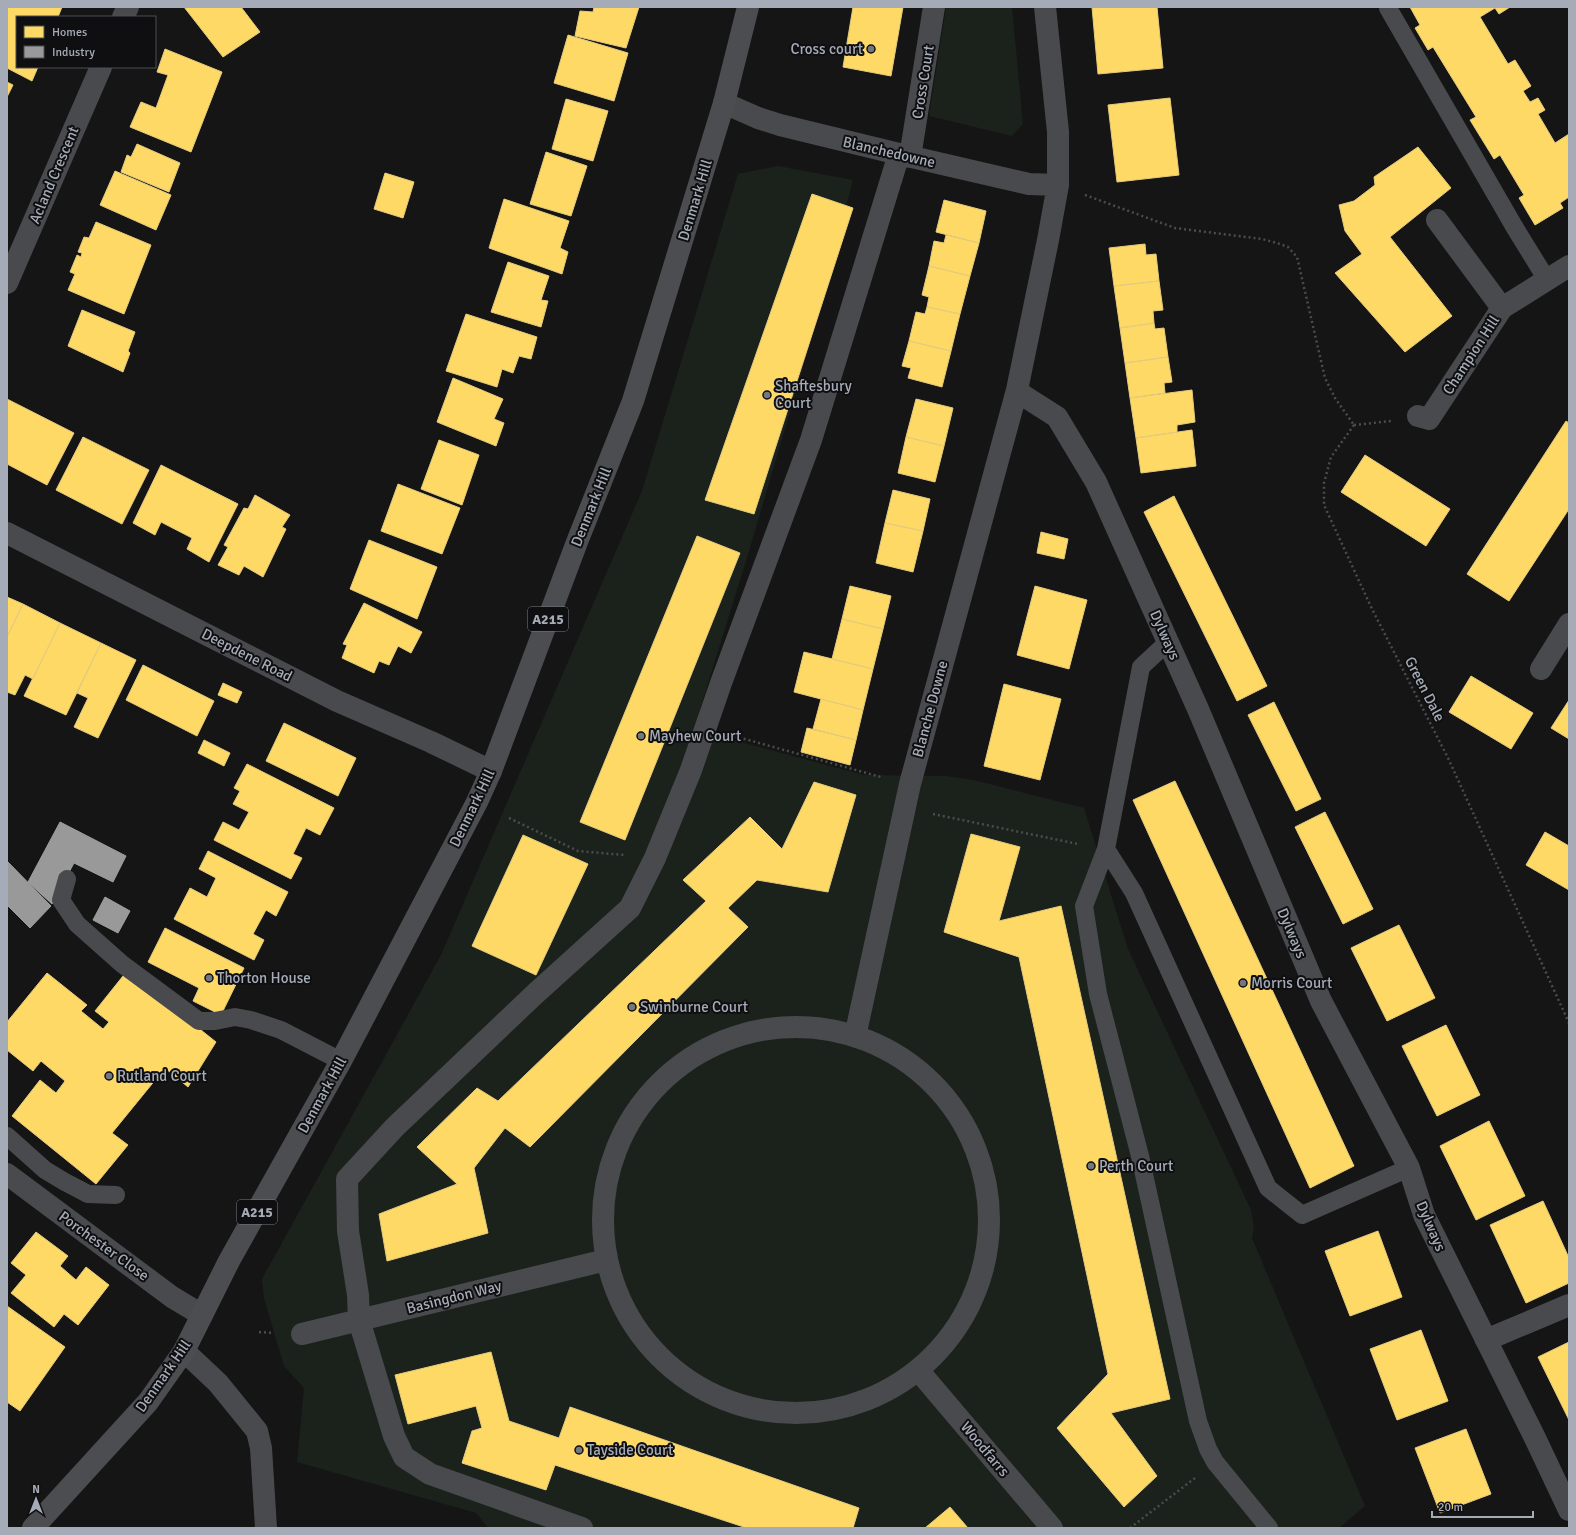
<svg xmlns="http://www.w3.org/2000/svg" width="1576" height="1535" font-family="Signika,sans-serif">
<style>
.green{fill:#1b221b}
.homes{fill:#ffd966;stroke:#e4cc7e}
.industry{fill:#999;stroke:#9d9fa2}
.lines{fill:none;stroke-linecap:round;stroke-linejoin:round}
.path{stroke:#4b4c50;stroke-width:2.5;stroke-dasharray:2 3;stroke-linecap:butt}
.service{stroke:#494a4e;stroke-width:18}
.pedestrian{stroke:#494a4e;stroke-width:22}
.minor{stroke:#494a4e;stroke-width:22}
.tertiary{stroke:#494a4e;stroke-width:22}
.primary{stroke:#4b4d50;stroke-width:22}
.poi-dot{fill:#73777e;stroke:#0f0f11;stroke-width:1.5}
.labels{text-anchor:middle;stroke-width:4;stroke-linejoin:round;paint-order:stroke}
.shield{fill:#0f0f11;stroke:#787d85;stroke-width:1}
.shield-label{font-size:14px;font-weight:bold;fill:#a5acb7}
.poi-label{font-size:15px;fill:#a5acb7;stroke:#0f0f11;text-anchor:start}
.street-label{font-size:15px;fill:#a5acb7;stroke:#0f0f11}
</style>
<rect width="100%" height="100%" fill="#151515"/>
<path class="green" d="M946 7H1012L1023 124 1012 136 929 116Z
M778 166 853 180 809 347 747 558 700 709 714 735 864 775 946 776 974 780 1084 808 1128 949 1251 1210 1254 1228 1252 1238 1365 1506 1339 1528H488L476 1513 297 1462 304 1388 284 1366 264 1298 262 1279 441 955 642 491 738 174Z"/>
<path class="homes" d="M7 7H62L58 17H17V67H38L32 81 7 68Z
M184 7H241L260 32 223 57Z
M594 7H639L626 48 575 36 580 11 593 12Z
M853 7H903L891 76 843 67Z
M1092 7H1157L1163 68 1098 74Z
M1410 7H1510L1499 14 1495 8 1480 17 1508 64 1515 60 1531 86 1523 91 1530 102 1538 98 1545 110 1538 114 1555 143 1569 134V197L1560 203 1563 208 1535 225 1519 198 1524 195 1500 155 1494 159 1470 120 1476 117 1433 47 1428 50 1415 28 1420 25Z
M568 35 628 53 614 101 554 83Z
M165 49 222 72 191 152 130 127 141 102 156 108 168 75 157 72Z
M7 82 13 85 7 97Z
M1170 98 1179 175 1117 182 1108 105Z
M566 99 608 111 593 161 552 149Z
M137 144 180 163 169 192 121 172 127 155 131 157Z
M1418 147 1451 188 1390 237 1452 316 1405 352 1335 273 1362 254 1345 231 1339 205 1354 201 1375 185 1374 177Z
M546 152 587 166 571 216 530 204Z
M115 171 171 195 156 230 100 205Z
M385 173 414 182 403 218 374 209Z
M812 194 853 208 754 514 705 500Z
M504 199 569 221 560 248 568 252 562 274 489 248Z
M944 200 986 211 979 243 936 232Z
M96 222 151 245 124 314 68 290 75 274 70 272 77 255 81 257 82 253 78 252 84 237 89 238Z
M946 235 979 243 970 276 929 266 934 241 944 243Z
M1145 244 1146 255 1156 254 1159 281 1114 286 1109 248Z
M508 262 549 276 541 300 548 301 541 327 491 312Z
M929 266 970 276 960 314 927 307 929 297 922 295Z
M1159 281 1163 310 1153 311 1154 323 1120 328 1114 286Z
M927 307 960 314 951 351 909 341 916 312 925 314Z
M82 310 135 332 128 351 130 353 123 372 68 346Z
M466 314 537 337 531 359 519 356 513 373 502 369 497 387 446 371Z
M1154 323 1155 329 1164 328 1168 357 1125 363 1120 328Z
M909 341 951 351 942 387 908 378 911 368 902 366Z
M1168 357 1172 382 1164 383 1165 393 1130 398 1125 363Z
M453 378 503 399 494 419 504 423 496 446 437 422Z
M1192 390 1195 422 1177 425V432L1136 438 1130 398Z
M7 399 74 433 47 485 7 464Z
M916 399 953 408 944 446 906 437Z
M1566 421 1569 423V509L1509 601 1467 574Z
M1192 430 1196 466 1141 473 1136 438Z
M83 437 149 470 122 524 56 490Z
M906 437 944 446 935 482 898 473Z
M439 440 479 455 462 505 421 489Z
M1365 455 1450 509 1426 546 1341 492Z
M161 465 238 504 209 562 187 549 192 538 161 522 155 535 133 523Z
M398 484 460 508 442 554 381 531Z
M893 490 930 499 923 531 885 523Z
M255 495 290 515 282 527 286 529 263 577 244 566 239 575 218 565 228 547 224 545 244 508 248 509Z
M1174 496 1267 686 1237 701 1144 512Z
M885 523 923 531 913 572 876 563Z
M1041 532 1068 539 1064 559 1037 553Z
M697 536 740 553 625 840 580 822Z
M369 540 437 567 417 619 350 589Z
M850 586 891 596 883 629 842 619Z
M1035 586 1087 600 1069 669 1017 655Z
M7 597 23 604 7 637Z
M364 603 422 632 411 653 398 646 389 665 379 661 374 673 342 658 347 645 343 644Z
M23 604 60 623 33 679 25 675 15 695 7 692V637Z
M842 619 883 629 873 669 832 659Z
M60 623 101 643 66 715 24 696Z
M101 643 136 660 98 738 74 727 88 698 77 693Z
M804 652 873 669 863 710 794 692Z
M143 665 214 701 197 736 126 700Z
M1471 676 1533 713 1511 749 1449 712Z
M223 683 242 692 237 703 218 695Z
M1004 684 1061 699 1040 780 984 766Z
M821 699 863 710 856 740 813 729Z
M1569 700V739L1551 728Z
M1274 702 1321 799 1296 811 1248 715Z
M284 723 356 758 338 796 266 761Z
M807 728 856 740 850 765 801 752Z
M204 740 230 753 224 766 198 753Z
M247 764 334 808 320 835 306 828 293 854 302 858 291 879 214 840 223 822 239 830 249 812 233 804 240 791 234 788Z
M1175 781 1354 1166 1310 1188 1133 800Z
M814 782 856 795 828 892 757 880 728 908 748 927 530 1147 505 1128 474 1168 488 1233 387 1261 379 1214 457 1184 417 1147 477 1088 498 1101 706 901 683 880 750 817 782 849Z
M1325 812 1373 909 1343 924 1295 827Z
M1545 832 1569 846V890L1526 865Z
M971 834 1020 847 999 921 1061 906 1170 1399 1111 1413 1157 1476 1124 1507 1057 1428 1108 1374 1019 957 944 932Z
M523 835 588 864 536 975 472 946Z
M208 851 288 892 276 916 266 910 253 934 264 940 254 960 174 919 190 888 207 897 216 878 199 869Z
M1399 925 1435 998 1387 1021 1351 948Z
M165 928 244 968 221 1015 193 1001 199 988 148 962Z
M127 971 216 1042 188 1087 165 1068 112 1133 128 1145 96 1184 12 1116 40 1080 56 1093 65 1081 41 1061 33 1071 7 1050V1022L47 973 87 1005 81 1011 103 1029 109 1022 95 1011Z
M1446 1025 1480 1095 1437 1116 1402 1046Z
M1489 1121 1525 1196 1476 1220 1440 1146Z
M1543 1201 1569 1258V1283L1526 1303 1490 1225Z
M1378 1231 1402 1297 1350 1316 1325 1251Z
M36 1232 68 1256 60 1266 76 1280 86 1267 109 1285 78 1325 64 1314 54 1327 11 1293 26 1275 11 1263Z
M7 1306 65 1347 20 1411 7 1402Z
M1421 1330 1448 1401 1397 1420 1370 1349Z
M1569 1342V1420L1538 1357Z
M491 1352 509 1421 559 1438 570 1407 859 1508 853 1528H747L555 1465 546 1490 462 1463 472 1431 482 1428 476 1406 408 1424 395 1375Z
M1466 1429 1491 1494 1440 1513 1415 1448Z
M950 1507 968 1528H925Z"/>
<path class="industry" d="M60 822 126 856 113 882 74 863 52 904 28 882Z
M7 861 51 906 30 928 7 905Z
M105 897 130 911 118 933 93 920Z"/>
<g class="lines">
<path class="path" d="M1085 195 1175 228 1262 239 1277 243 1288 247 1297 257 1325 378 1335 398 1354 425
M1354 425 1331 457 1324 483V505L1372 609 1448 758 1569 1023
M1354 425 1391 421
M734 736 881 777
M933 814 1078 844
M509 818 578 851 624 855
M259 1332 273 1333
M1130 1528 1195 1478"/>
<path class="service" d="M1388 8 1515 228 1547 280
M1106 849 1141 667 1168 642
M67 879 61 900 77 924 122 964 199 1021H215L235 1017 251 1020 281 1030 341 1061
M7 1136 45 1170 65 1182 88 1194 116 1195
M1269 1528 1215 1462 1208 1449 1198 1421 1140 1156 1098 994 1084 906 1106 849 1134 893 1268 1188 1302 1215 1409 1168"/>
<path class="pedestrian" d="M1486 1340 1569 1305"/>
<path class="minor" d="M123 17 128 7
M724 103 758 118 780 125 899 154 1029 184 1058 185
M910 157 934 7
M1437 220 1502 308
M7 283 101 67
M1017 390 1024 396 1057 417 1096 482 1198 709 1321 1001 1409 1168 1424 1215 1535 1438 1569 1510
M1418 416 1429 419 1502 308 1569 266
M7 533 337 701 431 742 491 771
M1541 669 1569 624
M603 1220a193 193 0 1 1 386 0a193 193 0 1 1-386 0Z
M856 1032 910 784 1017 390 1048 240 1058 185V132L1045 7
M7 1174 172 1297 202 1315
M302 1334 606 1260
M918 1370 1052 1528
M582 1528 430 1474 404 1457 394 1436 359 1320 358 1295 348 1231 347 1179 395 1127 535 994 630 908 655 858 691 770 721 683 811 440 899 154"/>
<path class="tertiary" d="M184 1351 218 1383 257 1431 261 1448 266 1528"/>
<path class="primary" d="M33 1528 148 1402 184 1351 229 1261 341 1061 477 802 491 771 577 542 633 401 724 103 748 7"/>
</g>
<g class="poi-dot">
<circle cx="871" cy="49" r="4"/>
<circle cx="767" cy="395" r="4"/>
<circle cx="641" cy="736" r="4"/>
<circle cx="209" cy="978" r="4"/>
<circle cx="1243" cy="983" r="4"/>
<circle cx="632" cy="1007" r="4"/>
<circle cx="109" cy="1076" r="4"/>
<circle cx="1091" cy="1166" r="4"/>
<circle cx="579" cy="1450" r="4"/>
</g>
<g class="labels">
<g class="shield">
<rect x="528" y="607" width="40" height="24" rx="3"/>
<rect x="237" y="1200" width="40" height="24" rx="3"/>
</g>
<g class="shield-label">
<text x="548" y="624">A215</text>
<text x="257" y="1217">A215</text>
</g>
<g class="poi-label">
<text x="863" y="54" text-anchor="end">Cross court</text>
<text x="775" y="391">Shaftesbury<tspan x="775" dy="17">Court</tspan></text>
<text x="649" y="741">Mayhew Court</text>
<text x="217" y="983">Thorton House</text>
<text x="1251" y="988">Morris Court</text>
<text x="640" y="1012">Swinburne Court</text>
<text x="117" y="1081">Rutland Court</text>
<text x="1099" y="1171">Perth Court</text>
<text x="587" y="1455">Tayside Court</text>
</g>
<g class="street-label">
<text transform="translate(923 82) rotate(-81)" y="5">Cross Court</text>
<text transform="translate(889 152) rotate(13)" y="5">Blanchedowne</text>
<text transform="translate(54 175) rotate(-67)" y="5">Acland Crescent</text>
<text transform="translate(695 200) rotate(-73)" y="5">Denmark Hill</text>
<text transform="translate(1471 355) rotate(-57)" y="5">Champion Hill</text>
<text transform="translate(591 507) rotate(-68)" y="5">Denmark Hill</text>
<text transform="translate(1165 635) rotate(66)" y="5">Dylways</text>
<text transform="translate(247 655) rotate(27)" y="5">Deepdene Road</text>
<text transform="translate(1425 689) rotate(63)" y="5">Green Dale</text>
<text transform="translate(930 709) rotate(-75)" y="5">Blanche Downe</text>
<text transform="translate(472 808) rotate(-64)" y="5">Denmark Hill</text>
<text transform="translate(1292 933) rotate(67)" y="5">Dylways</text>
<text transform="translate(322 1095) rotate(-61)" y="5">Denmark Hill</text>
<text transform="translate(1431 1226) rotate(67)" y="5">Dylways</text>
<text transform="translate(104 1246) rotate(36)" y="5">Porchester Close</text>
<text transform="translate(454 1297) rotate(-14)" y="5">Basingdon Way</text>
<text transform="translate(163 1376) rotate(-55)" y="5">Denmark Hill</text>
<text transform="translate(985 1449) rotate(50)" y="5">Woodfarrs</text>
</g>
</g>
<rect width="1576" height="1535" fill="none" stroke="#a5acb7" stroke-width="16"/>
<rect x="16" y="16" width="140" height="52" fill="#0f0f11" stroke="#4b4e53"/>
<rect x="24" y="26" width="20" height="12" fill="#ffd966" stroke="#4b4e53"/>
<text x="52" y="36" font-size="12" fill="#a5acb7">Homes</text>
<rect x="24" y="46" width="20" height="12" fill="#999999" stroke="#4b4e53"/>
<text x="52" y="56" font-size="12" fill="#a5acb7">Industry</text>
<g transform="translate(36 1499)" stroke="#0f0f11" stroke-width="3" paint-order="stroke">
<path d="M0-3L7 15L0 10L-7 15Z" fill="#a5acb7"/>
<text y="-6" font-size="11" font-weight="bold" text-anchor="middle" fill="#a5acb7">N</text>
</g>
<path d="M1432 1511v6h101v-6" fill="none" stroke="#a5acb7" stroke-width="2"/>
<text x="1438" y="1511" font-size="12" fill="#a5acb7" stroke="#0f0f11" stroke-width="3" paint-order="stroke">20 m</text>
</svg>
